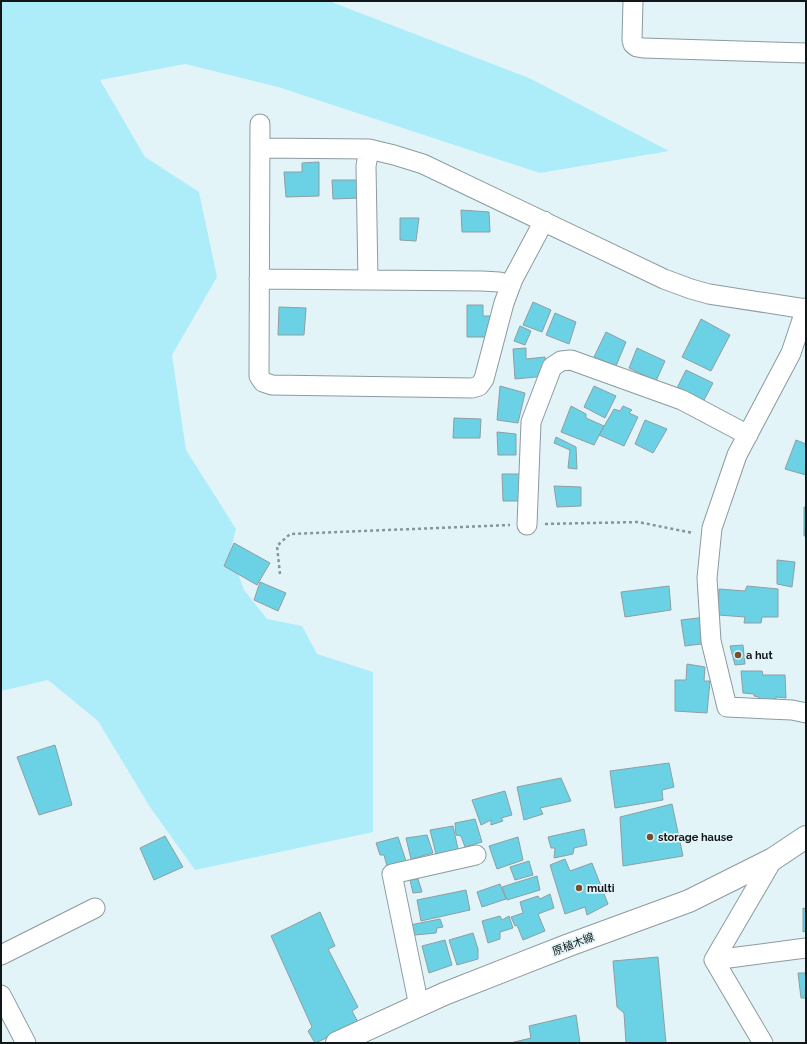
<svg xmlns="http://www.w3.org/2000/svg" width="807" height="1044" font-family="Raleway,'Noto Sans JP',sans-serif">
<style>
.green{fill:#adecf9}
.building{fill:#6bd2e6;stroke:#8e9ea2}
.lines{fill:none;stroke-linecap:round;stroke-linejoin:round}
.street-casing{stroke:#8b9b9f;stroke-width:21}
.secondary-casing{stroke:#8b9b9f;stroke-width:24}
.path{stroke:#889497;stroke-width:2.5;stroke-dasharray:3 3;stroke-linecap:butt}
.street{stroke:#fff;stroke-width:19}
.secondary{stroke:#fff;stroke-width:22}
.poi-dot{fill:#754f2c;stroke:#e3f4f8;stroke-width:1.5}
.labels{text-anchor:middle;stroke-width:3.5;stroke-linejoin:round;paint-order:stroke}
.poi-label{font-size:11px;font-weight:bold;fill:#111718;stroke:#e3f4f8;text-anchor:start}
.street-label{font-size:11px;fill:#111718;stroke:#e3f4f8}
</style>
<rect width="100%" height="100%" fill="#e3f4f8"/>
<path class="green" d="M1 1H329L529 78 669 151 540 173 278 87 185 64 100 80 145 157 199 192 217 277 172 355 186 450 236 529 230 552 244 590 267 619 302 626 317 654 373 672V832L195 870 150 807 98 721 48 680 1 691Z"/>
<path class="building" d="M319 162V196L286 197 284 172H302V163Z
M332 180H359V198L333 199Z
M461 210 489 212 490 232H462Z
M400 218H419L416 241 400 240Z
M533 302 551 310 542 332 523 325Z
M467 305H483V316H492L488 337H467Z
M279 307 306 308 304 335H278Z
M555 313 576 322 569 344 546 335Z
M701 319 730 335 711 371 682 357Z
M520 326 531 331 525 345 514 341Z
M606 332 626 342 616 366 594 357Z
M526 348V359L545 357 546 376 515 379 513 349Z
M637 348 665 361 656 381 629 368Z
M686 370 713 383 703 402 675 392Z
M500 386 525 393 518 423 497 420Z
M594 386 616 396 605 418 584 407Z
M571 406 586 414V418L604 426 594 445 561 432Z
M623 406 632 410 629 413 638 417 624 446 599 435 614 409 620 411Z
M454 418 481 419 480 438H453Z
M645 420 667 429 653 453 635 444Z
M497 432 516 434V455H498Z
M556 437 576 447 577 469 568 468 570 450 554 443Z
M796 440 806 444V475L785 469Z
M502 474H526V501H503Z
M554 486 581 487V506L557 507Z
M804 507H806V536H804Z
M234 543 270 563 257 585 224 566Z
M777 560 795 562 792 587 777 584Z
M260 582 286 593 278 611 254 600Z
M669 586 671 610 625 617 621 592Z
M747 586 778 589V617H762L761 623H744L745 617 718 615 719 589 745 591Z
M706 617 709 643 685 646 681 620Z
M743 645 745 664 735 665 730 646Z
M687 664 705 667 704 681H710L707 713 675 711V680H686Z
M741 671H762L763 675H785L786 698 776 697V702L759 700V697L754 696V694L743 693Z
M55 745 72 805 39 815 17 757Z
M669 763 674 787 662 790 663 800 615 808 610 771Z
M561 778 571 801 540 808 543 814 524 820 517 787Z
M505 791 512 815 501 818 503 821 491 825V820L481 825 472 800Z
M672 804 683 856 623 866 620 817Z
M475 819 482 842 465 847 461 836 456 835 455 823Z
M453 826 458 849 452 856 436 854 430 830Z
M584 829 587 845 574 848 573 854 554 858 555 848H551L548 837Z
M427 835 433 853 411 859 406 838Z
M165 836 183 867 154 880 140 848Z
M398 837 406 861 387 866 384 855H380L376 843Z
M518 837 523 860 497 869 489 846Z
M565 859 570 871 592 863 608 904 587 915 585 907 565 914 550 865Z
M529 861 533 875 515 880 510 867Z
M537 876 540 890 507 900 502 887Z
M418 879 422 892 413 893 410 880Z
M500 884 506 899 482 907 477 892Z
M466 890 470 910 421 921 417 900Z
M550 894 554 908 538 914 545 931 523 940 517 925 515 926 511 917 523 913 520 902 538 896 540 899Z
M803 908 806 909V931L803 932Z
M320 912 335 946 328 949 358 1007 352 1011 359 1024 315 1043 308 1031 312 1027 271 936Z
M500 916 502 920 509 916 513 928 500 932V939L488 943 482 921Z
M440 919 443 927 437 928 436 933 415 935 410 925Z
M473 933 478 949V959L457 965 449 940Z
M445 940 452 965 429 973 422 946Z
M658 957 666 1043H626L624 1013 617 1007 613 961Z
M798 973H806V998H801Z
M576 1015 580 1043H510L531 1038 529 1026Z"/>
<g class="lines">
<g class="street-casing">
<path id="street" d="M633 1 632 40 633 44 637 47 643 48 806 53
M260 124 259 376 263 382 272 385 472 388 479 386 484 379 504 303 513 279 544 221
M260 148 369 149 394 155 423 164 664 279 691 289 709 294 806 309
M259 279 482 281 499 282 511 285
M368 280 366 166 369 149
M806 308 791 353 737 455 712 528 707 578 711 641 727 707 792 710 806 713
M527 525 531 422 552 367 561 361 571 360 682 400 748 435
M1 955 95 908
M714 960 806 948
M1 995 26 1043
M419 1006 392 874 476 855
M763 1043 714 960 773 859"/>
</g>
<g class="secondary-casing">
<path id="secondary" d="M337 1043 444 994 569 945 689 901 773 859 806 837"/>
</g>
<path class="path" d="M545 524 638 522 693 533
M280 574 277 546 290 534 510 525"/>
<use href="#street" class="street"/>
<use href="#secondary" class="secondary"/>
</g>
<g class="poi-dot">
<circle cx="738" cy="655" r="4"/>
<circle cx="650" cy="837" r="4"/>
<circle cx="579" cy="888" r="4"/>
</g>
<g class="labels">
<g class="poi-label">
<text x="746" y="659">a hut</text>
<text x="658" y="841">storage hause</text>
<text x="587" y="892">multi</text>
</g>
<g class="street-label">
<text transform="translate(573 944) rotate(-21)" y="4">原植木線</text>
</g>
</g>
<rect width="807" height="1044" fill="none" stroke="#111718" stroke-width="4"/>
</svg>
